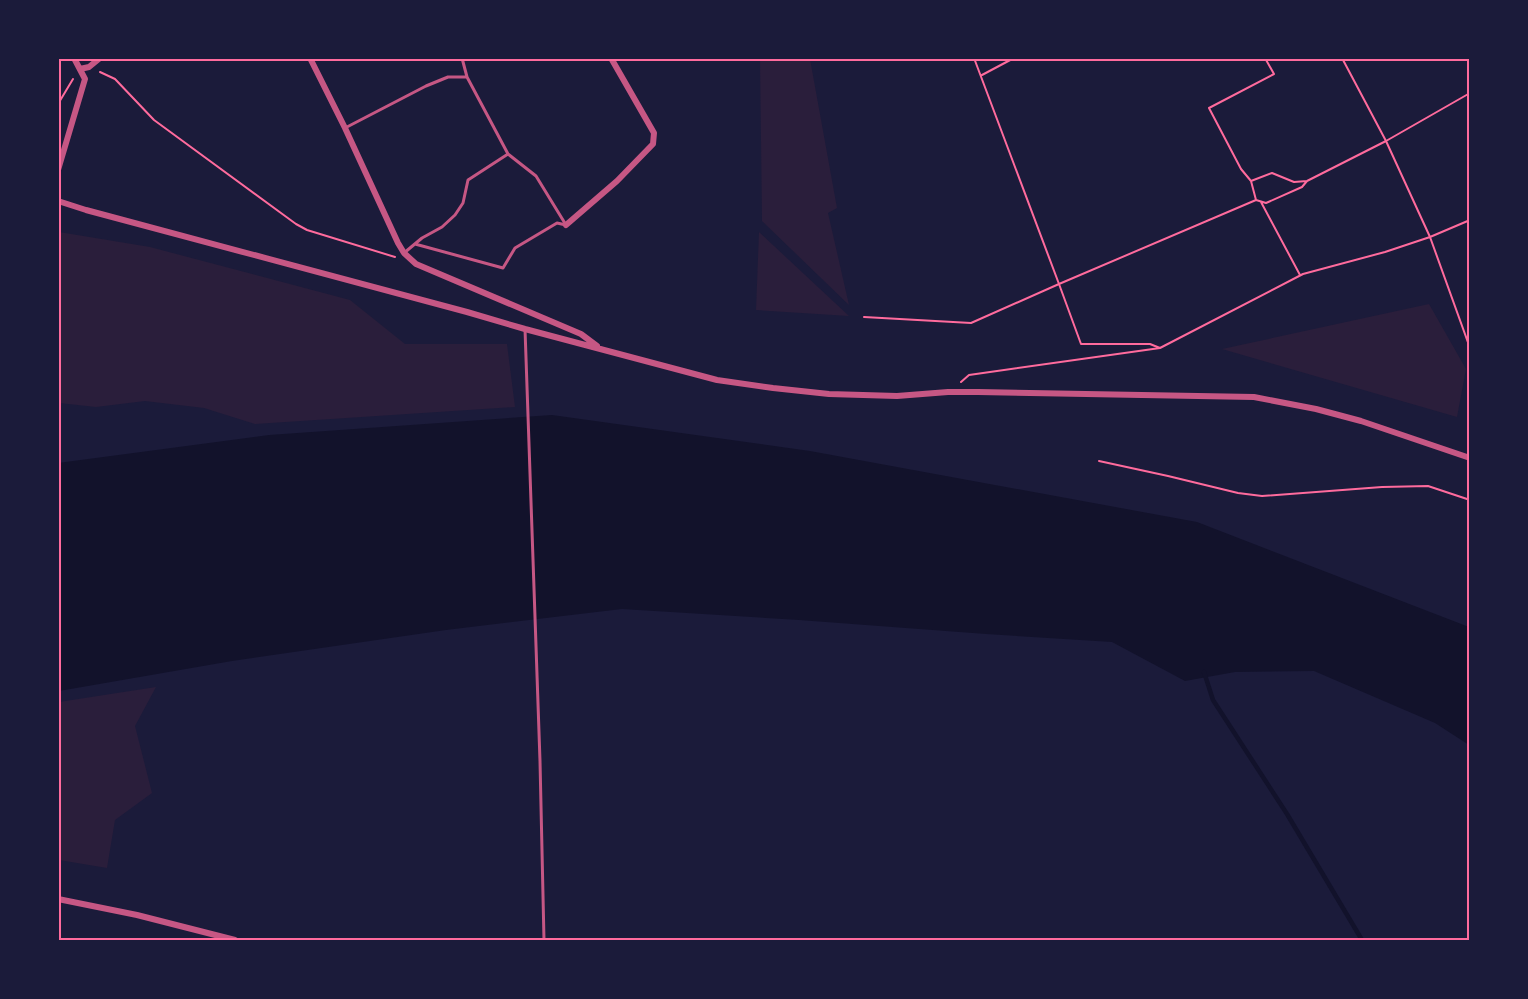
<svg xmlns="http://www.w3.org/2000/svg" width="1528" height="999" font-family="'Exo 2',sans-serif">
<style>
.green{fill:#2a1e3b}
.water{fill:#12122b}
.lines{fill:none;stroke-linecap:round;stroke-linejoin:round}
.stream{stroke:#12122b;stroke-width:4.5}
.path{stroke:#ff6b9d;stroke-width:2}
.service{stroke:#c65784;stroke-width:3}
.minor{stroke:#c65784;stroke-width:6}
.neatline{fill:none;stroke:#ff6b9d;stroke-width:2}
</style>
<rect width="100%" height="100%" fill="#1b1b3a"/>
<path class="green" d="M760 59H810L837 208 828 213 849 305 762 221Z
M59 232 150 247 350 300 405 344H507L515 407 255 424 204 408 145 401 96 407 59 403Z
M759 232 849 316 756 310Z
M1429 304 1466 369 1457 417 1222 349Z
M156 687 135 726 152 793 115 820 107 868 59 860V702Z"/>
<path class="water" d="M552 415 810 451 1197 522 1469 627V745L1435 723 1314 671 1235 672 1185 681 1112 642 986 634 799 620 622 609 446 630 232 661 59 691 58 463 269 435Z"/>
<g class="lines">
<path class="stream" d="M1204 672 1213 700 1287 814 1362 940"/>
<path class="path" d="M1342 58 1386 141 1430 237 1470 348
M100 72 115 79 154 120 296 224 307 230 395 257
M982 75 1014 58
M58 104 73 79
M1251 181 1241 169 1209 108 1274 74 1265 58
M1256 200 1266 203 1302 187 1307 181
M1261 202 1300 275
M864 317 971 323 1059 284 974 58
M1160 348 1150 344H1081L1059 284 1256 200 1251 181 1272 173 1294 182 1307 181 1386 141 1470 93
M961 382 969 375 1160 348 1303 274 1385 252 1430 237 1470 220
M1099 461 1168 476 1238 493 1262 496 1382 487 1428 486 1470 500"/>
<path class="service" d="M345 128 426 86 448 77H467
M508 154 536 176 566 225
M415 244 503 268 515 248 557 223 566 225
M404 253 422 238 442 227 455 215 463 203 468 180 508 154 467 77 462 58
M525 329 540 761 544 940"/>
<path class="minor" d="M310 58 345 128 398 243 404 253 416 264 581 334 597 346
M80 69 89 67 100 58
M58 170 85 79 74 58
M58 201 86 210 467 312 525 329 717 380 773 388 829 394 897 396 948 392H978L1254 397 1316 409 1361 421 1470 458
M566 225 617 181 653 144 654 133 611 58
M58 899 137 915 235 940"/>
</g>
<rect width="1528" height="999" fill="none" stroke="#1b1b3a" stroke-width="120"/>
<rect x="60" y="60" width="1408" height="879" class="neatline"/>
</svg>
